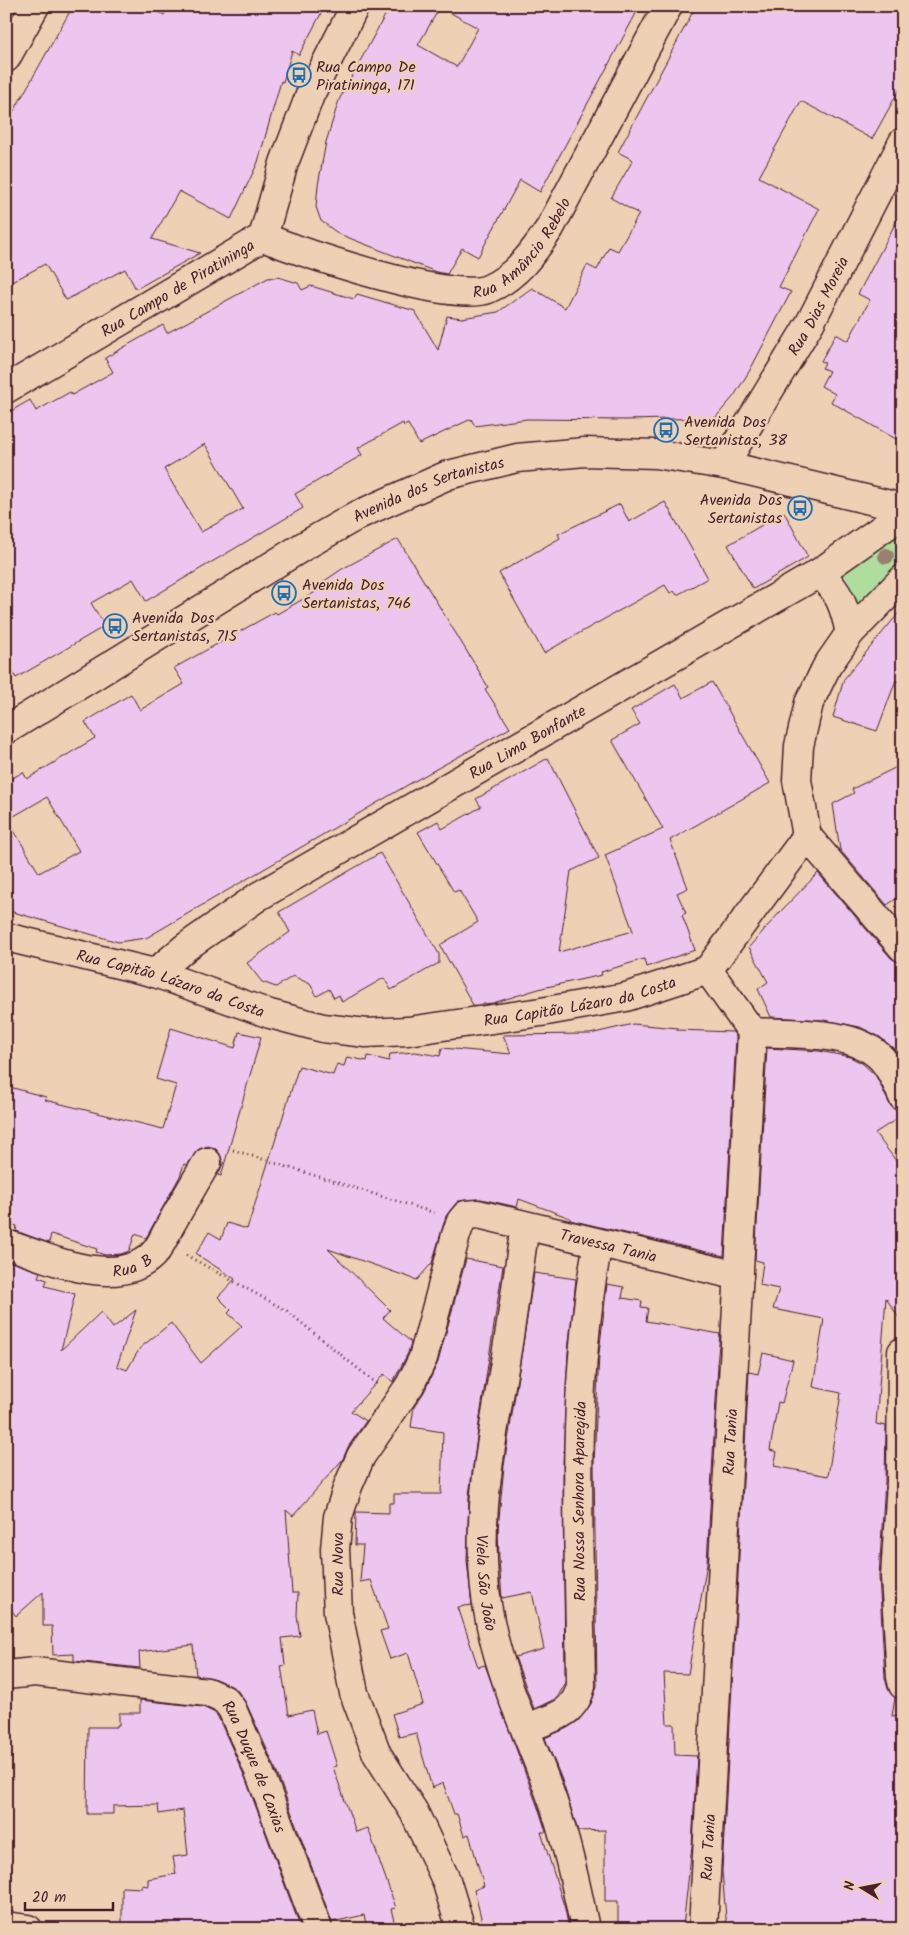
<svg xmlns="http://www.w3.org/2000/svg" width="909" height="1935" font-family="Kalam,sans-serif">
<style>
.green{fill:#aedd9d;stroke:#7c7e64}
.building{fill:#edc6ef;stroke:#4a1f2b;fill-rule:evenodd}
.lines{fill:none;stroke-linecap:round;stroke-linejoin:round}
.street-casing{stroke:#4a1f2b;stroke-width:31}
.secondary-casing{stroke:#4a1f2b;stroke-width:31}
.path{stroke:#4a1f2b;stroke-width:3;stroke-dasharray:1 4;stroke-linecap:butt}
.street{stroke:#eed1b5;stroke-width:28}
.secondary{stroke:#eed1b5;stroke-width:28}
.tree{fill:#9c7f72}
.labels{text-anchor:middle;stroke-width:4.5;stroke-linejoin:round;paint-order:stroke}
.poi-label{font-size:16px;fill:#4a1f2b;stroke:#eed1b5;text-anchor:start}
.street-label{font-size:16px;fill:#4a1f2b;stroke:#eed1b5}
</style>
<rect width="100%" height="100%" fill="#eed1b5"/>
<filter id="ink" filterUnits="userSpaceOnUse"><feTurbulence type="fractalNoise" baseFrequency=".02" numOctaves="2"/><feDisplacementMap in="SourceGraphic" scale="10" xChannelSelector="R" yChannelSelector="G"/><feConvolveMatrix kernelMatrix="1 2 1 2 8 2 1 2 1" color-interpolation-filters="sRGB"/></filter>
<g filter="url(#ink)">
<path class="green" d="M903 526V564L862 605 854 604 840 575 843 567Z"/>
<path class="building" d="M73 6H148L164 15 168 6H325L299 55 292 51 283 82 281 81 258 162 231 219 179 191 152 239 200 253 136 289 125 269 66 300 45 264 6 285V125Z
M390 6H640L540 192 520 180 478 257 462 248 447 274 436 272 339 234 321 221 316 207 318 185 326 142 339 100ZM440 7 478 28 457 67 418 45Z
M696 6H903V83L872 139 801 101 759 177 819 209 779 287 791 292 750 370 734 396 715 418 625 420 527 419 475 426 471 419 419 444 408 424 404 426 403 423 358 448 362 455 295 494 303 508 146 601 133 579 91 603 105 626 16 678 6 661V414L30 400 36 411 70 392 72 395 113 372 105 358 163 325 167 333 268 278 278 277 298 283 302 290 311 286 354 299 357 294 415 311 438 350 447 316 462 318 498 312 532 288 565 308 587 265 597 270 609 247 618 251 639 214 611 198 633 160 618 152ZM205 444 243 509 201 532 164 469Z
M903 209V443L831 402 835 394 821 386 829 371 822 368 825 363 821 361 836 334 848 341 870 300 858 294Z
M665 502 708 578 677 595 674 591 670 593 665 585 544 653 499 573 560 538 558 534 620 504 629 522Z
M784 512 808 557 753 589 728 545Z
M398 539 477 668 488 687 485 689 510 728 411 783 146 938 118 942 6 910V817L39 873 79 851 47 797 14 816 6 802V782L23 772 27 779 95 738 85 722 131 694 140 710 184 684 174 668 275 612 277 614 326 586 323 582 342 569Z
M903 608V686L896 680 877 731 833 717 844 679Z
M712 682 770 783 670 840 688 888 677 893 686 913 682 915 695 950 646 967 644 959 601 972 602 975 542 988 493 1003 473 1005 440 945 478 922 459 890 454 892 418 832 438 821 442 829 481 807 476 799 548 758 599 858 571 871 559 952 633 931 605 855 663 829 612 740 640 724 631 710 675 684 683 698Z
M903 764V894L887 905 840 850 833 804 854 793 852 789Z
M380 853 439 954V963L391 990 384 978 342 1002 339 995 334 998 329 989 317 996 310 984 293 976 276 987 262 982 247 963 290 932 279 912Z
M818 873 891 958 903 965V1061L894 1049 880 1037 860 1027 823 1020 771 1017 758 989 768 982 749 947 781 911Z
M633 1024 678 1028 677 1030 733 1032 736 1037 724 1256 570 1220V1218L519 1199 517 1207 481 1199 458 1201 446 1216 432 1263 417 1280 328 1249 390 1310 383 1318 411 1342 408 1353 393 1382 384 1374 351 1411 366 1421 348 1447 343 1459 293 1516 286 1510 292 1593H298L297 1615 300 1636 282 1638 285 1665 281 1666 289 1715 312 1710 317 1734 326 1731 337 1766 333 1767 356 1832 368 1828 396 1908 391 1909 396 1929H367L364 1915 332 1922 274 1765 246 1703 237 1690 231 1686 213 1678 196 1675 193 1645 139 1652 140 1668 74 1661V1654L53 1655 52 1626H43V1592L16 1616 6 1603V1271L8 1261 40 1272 38 1277 47 1280 45 1286 75 1294 61 1350 101 1312 113 1328 136 1310 117 1366 127 1370 140 1348 171 1323 201 1363 242 1326 228 1313 231 1310 218 1297 235 1279 196 1254 209 1232 221 1239 227 1223 247 1229 299 1066 333 1075 337 1064 344 1066 347 1057 367 1061 368 1056 389 1061 390 1054 415 1052 440 1056 442 1048 511 1054 503 1035 590 1034Z
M171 1028 235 1048 239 1032 261 1037 221 1176 218 1175 223 1163 220 1154 215 1148 208 1146 199 1149 187 1165 184 1164 180 1176 146 1238 135 1234 129 1251 121 1254 105 1255 96 1252 97 1249 51 1234 49 1243 16 1231 17 1226 6 1223V1185L12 1167 6 1165V1086L46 1097 45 1100 163 1129 176 1085 156 1079Z
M767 1048 819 1051 850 1057 862 1063 876 1076 889 1103 894 1109 903 1112V1115L875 1133 903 1170V1324L886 1298 876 1424 886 1426 885 1481 879 1576 885 1678 888 1689 895 1698 892 1716 900 1715 903 1740V1929H727L722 1871 749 1372 758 1374 763 1353 793 1360 782 1403 778 1402 770 1450 777 1452 774 1466 828 1476 841 1393 813 1387 824 1319 773 1309 779 1289 760 1285 763 1262 755 1260Z
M466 1259 503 1266 478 1430 469 1495 467 1561 472 1605 458 1607 478 1667 485 1665 540 1813 546 1832H541L565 1909 569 1929H484L474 1890 484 1886 469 1834 464 1836 457 1814H454L443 1783 432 1788 416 1733 399 1737 392 1714 423 1704 408 1653 390 1659 380 1631 388 1629 371 1580 360 1582 363 1545H355L356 1512 389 1513V1503H394V1494H441L443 1432 411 1427 414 1407 424 1392 438 1362Z
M534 1273 576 1279 568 1352 563 1464 565 1684 557 1698 534 1709 515 1657 544 1649 532 1592 502 1598 499 1560 498 1529 504 1466Z
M607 1284 624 1287 622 1298 642 1301 641 1307 648 1308 646 1321 720 1334 717 1364H718L707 1563 688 1674 664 1673 667 1724H674L675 1755 697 1756 692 1846 683 1927 618 1929V1901H605V1830L578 1831 562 1780 545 1738 567 1728 578 1721 591 1704 597 1686 594 1464 599 1354Z
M140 1700 203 1707 215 1713 218 1717 245 1777 301 1929H168V1923L122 1924V1887L142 1888V1885L148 1886V1879L176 1874 173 1857 188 1855 183 1810 159 1814 158 1805 113 1806V1814H87L88 1727H117V1725H119V1713H140Z"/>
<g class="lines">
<g class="street-casing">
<g id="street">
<path d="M6 58 35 6"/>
<path id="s1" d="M263 237C303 253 452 304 488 289 516 277 533 253 550 228L668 6"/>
<path id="s2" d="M6 389 263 237 284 163 310 95 355 6"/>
<path id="s3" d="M724 465 810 323 903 142"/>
<path d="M819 573C840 592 844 606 850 633"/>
<path d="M807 836 903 948"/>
<path id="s4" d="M6 937 155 973 270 1014 323 1028 366 1033 408 1031 541 1012 626 997 708 970 807 836 797 780 799 746 809 703 827 666 850 633 903 579"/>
<path id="s5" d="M155 973 186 947 259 896 819 573 903 514"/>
<path d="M752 1032C790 1034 855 1029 882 1059 892 1070 897 1084 903 1097"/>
<path id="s6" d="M525 1226C518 1273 512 1321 504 1368 489 1454 472 1539 491 1626 504 1689 535 1747 555 1808 568 1848 577 1888 585 1929"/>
<path id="s7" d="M6 1244C49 1258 121 1293 156 1251 162 1243 166 1233 171 1224 183 1203 195 1182 207 1162"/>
<path d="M902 1352 901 1482 895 1577 901 1677 903 1685"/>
<path id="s8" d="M6 1675 35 1672 207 1692 225 1700 232 1709 259 1771 318 1929"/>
<path id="s9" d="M526 1728C551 1718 574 1716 581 1686 579 1539 570 1389 598 1243"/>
<path d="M6 1926 28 1929"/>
<path id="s10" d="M461 1929 446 1880 414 1812 377 1754 354 1693 338 1613 335 1549 338 1517 348 1486 361 1456 410 1385 423 1358 456 1235 461 1221 466 1215 478 1214 739 1276"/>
<path id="s11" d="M703 1929 752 1032 708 970"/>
</g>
</g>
<g class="secondary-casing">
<g id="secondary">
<path id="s12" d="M6 730 304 546 358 515 448 475 517 458 585 452 656 454 724 465 903 508"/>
</g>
</g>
<path class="path" d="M233 1150 435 1213
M186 1255 287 1311 377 1384"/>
<use href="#street" class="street"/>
<use href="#secondary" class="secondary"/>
</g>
<circle class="tree" cx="886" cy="556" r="8"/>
</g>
<defs>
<g id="bus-ring" transform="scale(1.25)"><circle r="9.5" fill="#eed1b5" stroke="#1f6fb2" stroke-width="1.5"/><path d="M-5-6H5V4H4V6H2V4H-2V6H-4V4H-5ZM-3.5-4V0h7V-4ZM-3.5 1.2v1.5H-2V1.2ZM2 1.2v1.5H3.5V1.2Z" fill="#1f6fb2"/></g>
</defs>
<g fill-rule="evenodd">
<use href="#bus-ring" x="299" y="75"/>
<use href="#bus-ring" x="666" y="430"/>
<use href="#bus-ring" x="800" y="508"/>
<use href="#bus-ring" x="284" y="593"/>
<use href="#bus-ring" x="115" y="626"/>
</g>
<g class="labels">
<g class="poi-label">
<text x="316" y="72">Rua Campo De<tspan x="316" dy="18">Piratininga, 171</tspan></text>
<text x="684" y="427">Avenida Dos<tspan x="684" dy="18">Sertanistas, 38</tspan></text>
<text x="782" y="505" text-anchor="end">Avenida Dos<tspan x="782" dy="18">Sertanistas</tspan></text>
<text x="302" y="590">Avenida Dos<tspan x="302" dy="18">Sertanistas, 746</tspan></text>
<text x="132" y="623">Avenida Dos<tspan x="132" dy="18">Sertanistas, 715</tspan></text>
</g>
<g class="street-label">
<text dy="6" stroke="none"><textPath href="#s1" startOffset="286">Rua Amâncio Rebelo</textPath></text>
<text dy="6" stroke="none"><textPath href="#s2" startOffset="199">Rua Campo de Piratininga</textPath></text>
<text dy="6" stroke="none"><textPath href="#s3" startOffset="185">Rua Dias Moreia</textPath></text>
<text dy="6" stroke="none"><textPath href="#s12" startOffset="488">Avenida dos Sertanistas</textPath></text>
<text dy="6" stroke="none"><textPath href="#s5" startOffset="439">Rua Lima Bonfante</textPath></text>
<text dy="6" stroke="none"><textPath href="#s4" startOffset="171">Rua Capitão Lázaro da Costa</textPath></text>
<text dy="6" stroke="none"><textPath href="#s4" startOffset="590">Rua Capitão Lázaro da Costa</textPath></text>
<text dy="6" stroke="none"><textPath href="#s10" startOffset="916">Travessa Tania</textPath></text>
<text dy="6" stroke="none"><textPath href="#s7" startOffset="131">Rua B</textPath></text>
<text dy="6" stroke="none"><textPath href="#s11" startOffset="488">Rua Tania</textPath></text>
<text dy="6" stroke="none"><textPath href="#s9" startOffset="258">Rua Nossa Senhora Aparegida</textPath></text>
<text transform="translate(337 1564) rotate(-90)" y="6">Rua Nova</text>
<text dy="6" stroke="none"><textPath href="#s6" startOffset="360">Viela São João</textPath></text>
<text dy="6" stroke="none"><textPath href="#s8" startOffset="295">Rua Duque de Caxias</textPath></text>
<text dy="6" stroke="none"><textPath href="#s11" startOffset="82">Rua Tania</textPath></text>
</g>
</g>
<rect width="909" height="1935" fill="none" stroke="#eed1b5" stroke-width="25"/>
<rect x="12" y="12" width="884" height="1910" fill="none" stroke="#4a1f2b" stroke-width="2" filter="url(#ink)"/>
<g transform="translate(862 1888) rotate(280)" stroke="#eed1b5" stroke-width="4" paint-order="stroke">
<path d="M0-4L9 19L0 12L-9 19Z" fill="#4a1f2b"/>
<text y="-8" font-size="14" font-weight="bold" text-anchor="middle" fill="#4a1f2b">N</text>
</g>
<path d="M25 1902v8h88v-8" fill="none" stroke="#4a1f2b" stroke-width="2.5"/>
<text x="32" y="1902" font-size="15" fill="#4a1f2b" stroke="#eed1b5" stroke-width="4" paint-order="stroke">20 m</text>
</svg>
